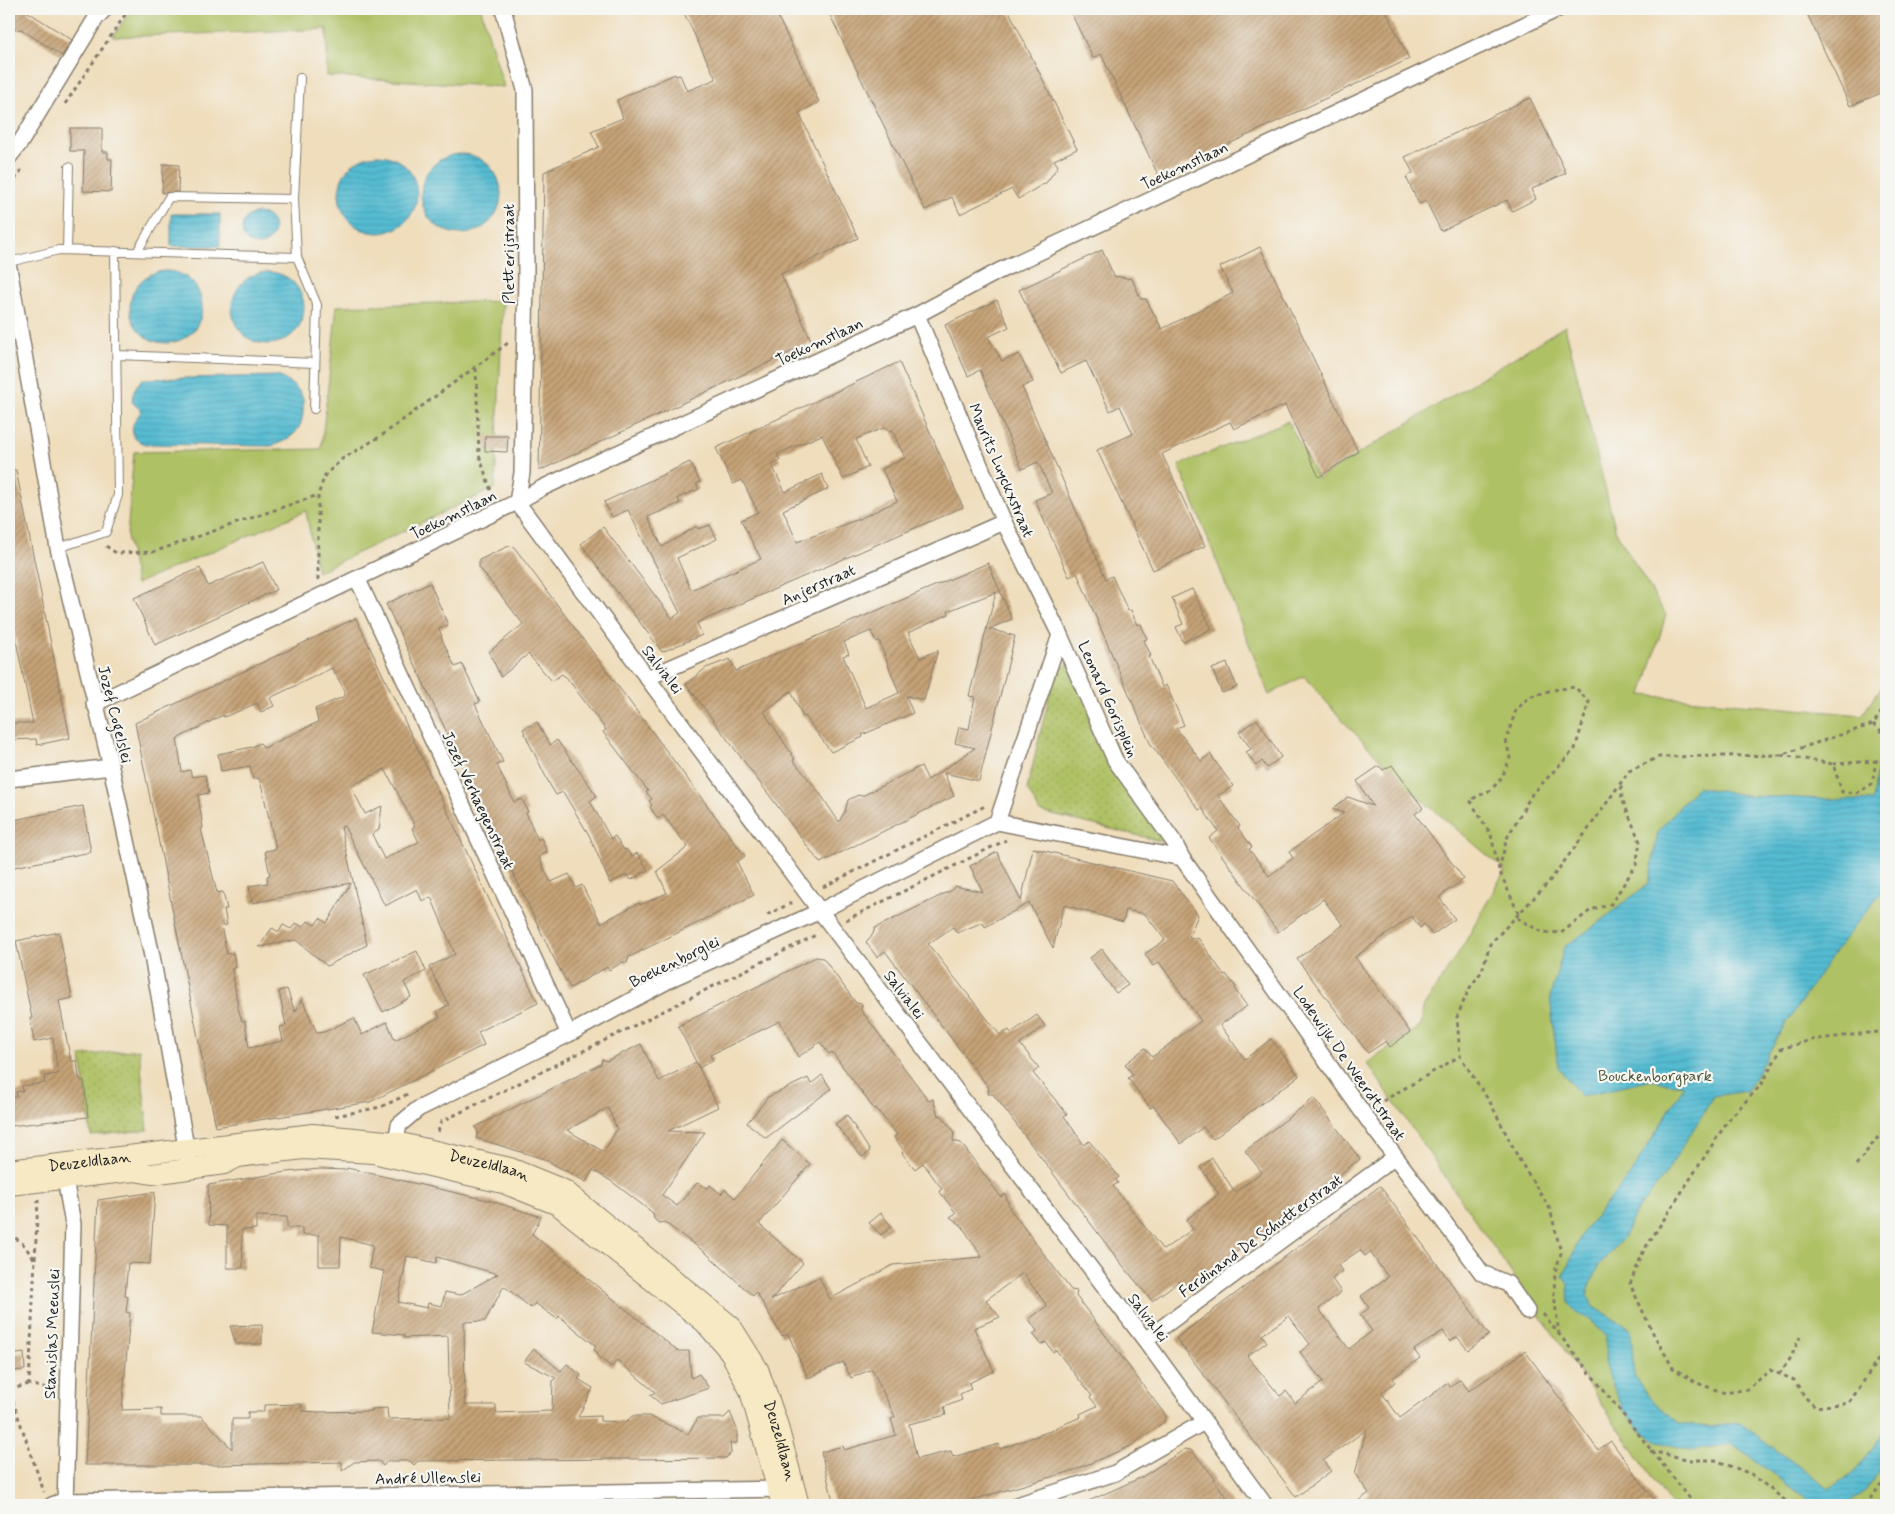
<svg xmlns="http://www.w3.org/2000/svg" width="1895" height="1514" font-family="Mynerve,sans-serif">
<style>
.grass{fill:url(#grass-dots);stroke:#666e40}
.park{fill:#afc165;stroke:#666e40}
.water{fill:url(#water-rules);stroke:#386c76}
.building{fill:url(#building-hatch);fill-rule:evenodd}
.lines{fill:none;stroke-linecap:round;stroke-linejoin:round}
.lane-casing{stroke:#867c6c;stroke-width:10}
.street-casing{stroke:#867c6c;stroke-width:18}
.secondary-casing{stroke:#867c6c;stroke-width:22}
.path{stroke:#867c6c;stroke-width:3;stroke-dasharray:4 4;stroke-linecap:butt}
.lane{stroke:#fff;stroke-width:8}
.street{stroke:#fff;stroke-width:15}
.secondary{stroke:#f6e9c3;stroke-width:20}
.labels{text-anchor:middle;stroke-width:4.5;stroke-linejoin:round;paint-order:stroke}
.street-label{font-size:16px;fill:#1c1c1c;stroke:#f6f6f2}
.park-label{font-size:16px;fill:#4f5636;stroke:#f6f6f2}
</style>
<defs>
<pattern id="grass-dots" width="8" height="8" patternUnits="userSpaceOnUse" patternTransform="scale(1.25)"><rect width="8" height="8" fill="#afc165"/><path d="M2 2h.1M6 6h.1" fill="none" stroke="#96a557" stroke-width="1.8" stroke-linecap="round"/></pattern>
<pattern id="water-rules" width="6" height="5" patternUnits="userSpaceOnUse" patternTransform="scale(1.25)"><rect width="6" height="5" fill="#54bbd1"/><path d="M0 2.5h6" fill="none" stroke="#49a0b3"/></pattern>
<pattern id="building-hatch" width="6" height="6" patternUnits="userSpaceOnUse" patternTransform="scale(1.25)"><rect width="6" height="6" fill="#c6a377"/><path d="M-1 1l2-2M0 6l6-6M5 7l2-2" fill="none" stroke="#a08461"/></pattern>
</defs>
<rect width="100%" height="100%" fill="#f6f6f2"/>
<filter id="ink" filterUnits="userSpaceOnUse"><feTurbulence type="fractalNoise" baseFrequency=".02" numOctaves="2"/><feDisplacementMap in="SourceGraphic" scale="10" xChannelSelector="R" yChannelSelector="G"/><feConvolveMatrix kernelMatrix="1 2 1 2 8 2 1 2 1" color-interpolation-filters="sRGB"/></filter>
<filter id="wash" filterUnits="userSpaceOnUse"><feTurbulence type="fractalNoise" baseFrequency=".0096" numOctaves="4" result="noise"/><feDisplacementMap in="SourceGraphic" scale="20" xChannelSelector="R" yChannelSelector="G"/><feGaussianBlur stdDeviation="1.12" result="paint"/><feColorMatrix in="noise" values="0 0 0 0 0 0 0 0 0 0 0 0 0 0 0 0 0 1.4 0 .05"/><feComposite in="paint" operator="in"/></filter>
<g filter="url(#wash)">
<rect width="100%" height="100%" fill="#efddbb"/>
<path class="grass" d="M1070 663 1169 843 1040 812 1027 789 1055 672Z
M139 1049 148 1130 91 1136 81 1056Z"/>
<path class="park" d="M131 9H481L504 87 327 76V29L113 37Z
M503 301 495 488 317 572 306 511 136 584 127 536 134 452 321 449 337 306Z
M1565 326 1616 532 1666 615 1642 695 1862 715 1886 680V1505H1671L1367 1063 1421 1026 1423 1008 1464 944 1505 870 1409 789 1343 721 1304 676 1269 695 1179 465 1288 421 1318 479Z"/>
<path class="water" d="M421 194a40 40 0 1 1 80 0a40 40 0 1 1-80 0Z
M339 194a39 39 0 1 1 78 0a39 39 0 1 1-78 0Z
M242 229a16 16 0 1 1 32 0a16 16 0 1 1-32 0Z
M171 214H220V246H171Z
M130 307a36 36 0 1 1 72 0a36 36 0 1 1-72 0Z
M232 308a36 36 0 1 1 72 0a36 36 0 1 1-72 0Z
M278 376C287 381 297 386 302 396 304 399 303 404 303 407 304 430 291 440 271 446L146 444C127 440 130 423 142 411L132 402C133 391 135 386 143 379Z
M1886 756V886L1836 950 1781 1031 1747 1091 1714 1096 1663 1178 1637 1210 1623 1238 1599 1265 1587 1294 1593 1306 1631 1330 1634 1376 1652 1401 1679 1424 1709 1427 1740 1423 1828 1488C1856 1477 1870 1452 1886 1427V1463L1862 1494 1847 1505H1814L1733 1444 1691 1450 1659 1442 1640 1430 1623 1409 1610 1379 1605 1362 1606 1337 1591 1320 1576 1313 1569 1303 1568 1284 1563 1277 1582 1233 1630 1175 1684 1086 1652 1080 1581 1096 1558 1067 1550 997 1564 947 1596 925 1649 883 1658 831 1697 787 1749 796 1873 801 1877 765Z"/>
<g id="blocks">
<path class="building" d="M10 9H28V12L72 40 62 56 21 29 12 30Z
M682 9H774L819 102 799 113 858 238 781 274 812 342 539 471 544 172 599 147 591 131 623 118 617 100 675 74 676 76 680 75 687 91 716 79Z
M827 9H1008L1077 149 1054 160 1058 166 1047 182 1018 199 1012 189 960 214 952 197 925 210Z
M1069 9H1385L1409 59 1159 177 1101 54 1093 58Z
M1805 9H1886V91L1850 106Z
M1530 98 1566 173 1532 189 1536 199 1512 211 1507 200 1441 231 1426 201 1419 204 1406 177 1413 173 1405 157Z
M70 128H102V152H108V159H112L111 192 83 191 84 151H70Z
M163 164 179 165 178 192 162 193Z
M1260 247 1358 452 1319 477 1285 405 1234 429 1230 422 1162 454 1205 546 1153 570 1097 450 1133 434 1120 406 1110 411 1086 361 1061 373 1019 290 1102 250 1114 276 1132 279 1141 299H1146L1162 329 1233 293 1220 267Z
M997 300 1009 327 988 337 1002 361 1019 354 1033 382 1022 387 1106 579 1112 576 1128 611 1131 610 1137 625 1141 624 1147 639 1144 640 1151 656H1149L1162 687 1166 685 1184 725 1176 728 1201 761 1210 754 1233 786 1218 796 1240 826 1238 828 1252 847 1249 849 1269 876 1293 858 1289 852 1344 813 1332 809 1348 797 1373 806 1357 781 1379 766 1383 770 1392 765 1423 808 1415 814 1464 879 1439 897 1455 919 1432 935 1424 924 1420 928 1412 916 1355 957 1410 1032 1390 1047 1386 1041 1368 1053 1297 959 1343 925 1323 899 1278 932 1209 838 1218 831 1202 808 1199 810 1150 743 1077 573 1069 577 1035 500 1052 493 1038 462 1022 469 980 370 968 376 945 325Z
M899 362 963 507 697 623 702 635 662 652 581 544 603 527 672 618 680 613 628 510 612 517 604 502 690 462 700 482 696 484 699 489 678 498 680 503 648 517 662 547 697 526 698 529 710 525 717 539 677 558 691 590 761 559 741 520 758 512 742 480 733 484 716 448ZM886 427 888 431 892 430 905 458 882 469 897 501 859 519 797 542 783 510 828 489 822 474 785 492 772 465 780 461 777 454 822 435 843 479 868 467 856 439Z
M485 436H508L507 452 485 451Z
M16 470 70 738 37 745 36 739 9 740V723H33L9 607V471Z
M509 546 514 547 745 856 737 862 754 895 629 957 627 963 623 962 609 970 607 967 570 988 551 953 386 604 430 583 448 625 439 629 442 636 441 637 455 667 462 664 480 702 475 704 503 762 497 765 514 802 522 799 528 812 526 813 538 840 541 838 547 852 539 856 544 869 551 882 569 874 576 888 582 885 601 923 639 903 640 905 667 893 657 871 688 847 663 815 658 819 650 807 652 805 649 801 652 799 646 792 648 791 603 732 606 730 567 678 562 674 552 681 528 654 501 677 489 652 523 624 479 567V560Z
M263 562 276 590 155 645 134 598 200 568 208 586Z
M988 563 1012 619 989 629 1015 636 979 781 944 773 954 796 820 863 686 684 706 668 730 659 736 671ZM996 592 969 696 975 697 969 729 959 727 955 743 975 748 928 780 921 766 862 796 858 795 848 800 845 811 839 822 819 792 793 760 795 759 764 712 791 691 803 717 805 716 831 752 863 737 862 735 913 713 906 696 924 700 938 650 920 658 908 633 949 614 948 611ZM871 631 876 642 879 641 899 693 866 708 843 656 849 654 844 642Z
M1192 589 1212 629 1183 642 1176 627 1183 624 1172 598Z
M356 618 538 1003 478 1032 484 1045 370 1102 216 1127 135 723ZM332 668 345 691V696L315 709 318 722 264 748 260 743 252 747 218 754 221 771 250 766 253 779 259 778 263 792 276 849 265 851 270 875 267 876 268 883 249 886 252 903 351 883 327 923 320 918 315 925 308 921 303 927 296 923 291 929 283 925 279 932 272 928 259 947 296 940 327 966 367 945 341 827 344 826 385 906 417 889 422 901 431 897 455 954 429 967 449 1005 437 1011 440 1017 395 1040 387 1022 362 1035 354 1018 324 1032 317 1033 302 999 295 1012 287 989 279 991 286 1026 280 1027 283 1041 249 1048 245 1021H242L238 1008 232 968H236L233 953 227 954 221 926 227 925 224 909H227L223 892 217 893 201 829 203 828 198 795 209 793 205 775 192 777 190 770 182 772 177 739 223 715 224 717 239 711 257 703 261 712 274 706 270 698ZM385 769 415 826 412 828 419 842 384 859 372 834 379 830 382 806 365 814 351 786Z
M1227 663 1237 687 1222 693 1212 669Z
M1257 719 1281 757 1267 768 1262 761 1256 766 1246 752 1251 749 1239 732Z
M537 722 550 745 557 740 597 796 590 801 611 839 615 836 624 850 626 849 632 857 637 853 648 870 631 880 627 875 610 883 589 835 563 792 556 795 550 785 529 743 523 729Z
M83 806 91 852 9 868V821Z
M1033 848 1172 881 1198 915 1189 937 1199 939 1224 975 1226 974 1236 987 1235 990 1247 1006 1220 1025 1245 1059 1271 1039 1299 1076 1213 1139 1203 1127 1181 1144 1154 1106 1150 1108 1128 1078 1133 1075 1125 1064 1145 1048 1152 1057 1201 1021 1159 962 1153 966 1145 954 1165 940 1145 914 1126 910 1123 922 1064 905 1053 948 1029 903 985 927 983 922 957 933 953 927 928 944 1000 1035 1009 1030 1011 1033 1037 1015 1045 1026 1020 1044 1039 1068 1033 1073 1067 1114 1064 1116 1084 1145 1089 1141 1107 1162 1119 1177 1116 1180 1118 1183 1113 1186 1163 1250 1193 1229 1186 1220 1219 1194 1200 1167 1212 1158 1235 1192 1262 1172 1245 1151 1314 1098 1360 1159 1186 1290 1179 1281 1152 1301 1119 1261 997 1099 993 1094H988L989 1088 885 951 877 957 866 942 873 934 875 928 952 890 955 886 983 892 970 866 997 852 1021 901Z
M59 932 72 998 59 1001 71 1061H77L79 1077 81 1081 84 1080 88 1117 9 1126V1098L17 1097 16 1092 23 1091 22 1086 45 1083 44 1076 58 1074 53 1038 34 1042 30 1018H32L16 941Z
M1102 949 1128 985 1116 993 1090 958Z
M417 951 426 971 404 982 411 997 383 1012 364 975Z
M816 957 823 958 856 1003 862 1004 861 1010 929 1101 933 1099 938 1115 942 1116 954 1131 953 1141 961 1143 1001 1197 1005 1194 1010 1209 1071 1290 1077 1291 1076 1296 1166 1416 1164 1422 1131 1446 1072 1471 955 1505H834L821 1452 843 1446 844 1450 896 1435 891 1419 895 1417 872 1369 851 1378 843 1362 808 1378 788 1334 782 1336 756 1292 753 1296 706 1253 664 1222 659 1223 654 1219 653 1213 611 1181 593 1170 586 1182 544 1159 476 1138 478 1132 475 1127 601 1064 602 1059 607 1061 641 1044 659 1081 696 1062 718 1107 668 1131 705 1132 662 1195 677 1206 697 1183 708 1188 710 1185 721 1194 725 1189 735 1198 782 1140 810 1164 759 1224 803 1263 771 1300 819 1277 830 1299 893 1265 982 1257 962 1226 950 1217 956 1213 939 1191 942 1189 923 1163 915 1169 902 1153 904 1151 894 1137 897 1135 876 1108 874 1109 832 1052 829 1054 820 1042 798 1057 780 1021 710 1055 713 1060 699 1068 678 1026ZM608 1108 617 1129 604 1152 567 1130ZM1023 1273 1047 1306 1029 1319 1037 1331 1033 1334 1042 1345 1046 1342 1053 1352 1056 1350 1092 1396 1090 1397 1097 1406 1080 1414 1081 1417 1055 1428 1056 1429 1000 1449 999 1444 953 1457 951 1451 917 1459 909 1424 946 1415 944 1407 962 1400 960 1394 971 1389 969 1383 994 1371 974 1328 1000 1317 986 1300Z
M822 1075 831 1089 766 1138 747 1123 768 1097 808 1078 811 1084Z
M847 1115 870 1151 862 1157 835 1124Z
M347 1168 492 1201 541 1217 532 1234 678 1351H689L691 1378 699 1374 709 1388 661 1404 650 1395 655 1392 617 1360 612 1367 597 1356 598 1353 594 1350 596 1346 559 1316 557 1319 535 1303 531 1308 504 1286 485 1321 464 1322 465 1405H496V1413L552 1411 553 1381 556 1378 524 1362 534 1349 561 1371 567 1364 581 1375 578 1379 593 1388 578 1417 600 1416V1421L626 1422 632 1416H649L688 1434 698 1418H724L730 1412 737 1429V1443H730L731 1453 726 1458 418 1461 414 1465 410 1461H387L383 1466 379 1461 354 1462 342 1471V1462L217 1465H85L98 1200 155 1192 150 1264 128 1263 125 1296 128 1297 126 1312 130 1313 122 1410 161 1409V1416H201L232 1449V1419H248V1412H264V1405L302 1404V1411L319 1412 372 1411V1409L387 1408 388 1419 450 1418 448 1336 404 1338V1335L372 1332 384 1271 369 1268 373 1245 341 1237 340 1266H319V1235H302V1228H287V1217L256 1216V1229L242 1230 243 1268H227V1226L209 1225 208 1185 286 1172 320 1169 346 1170ZM407 1256 436 1263 437 1257 498 1274 460 1295 445 1292 442 1306 428 1303 427 1308 398 1302Z
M1380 1186 1489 1335 1468 1350 1457 1337 1450 1342 1443 1331 1414 1350 1420 1358 1393 1378 1395 1382 1382 1393 1400 1418 1448 1383 1450 1387 1460 1379 1469 1391 1525 1351 1598 1450 1611 1441 1658 1505H1353L1369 1493 1355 1474 1366 1430 1323 1461 1331 1471 1296 1497 1176 1338ZM1360 1250 1365 1256 1370 1252 1388 1277 1361 1296 1369 1308 1360 1315 1372 1331 1349 1349 1319 1309 1341 1292 1332 1279 1342 1271 1338 1265ZM1289 1316 1310 1344 1300 1352 1323 1382 1295 1403 1286 1391 1280 1396 1247 1356 1267 1342 1262 1335Z
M881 1213 892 1227 881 1235 869 1223Z
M262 1325V1344H236L230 1326Z
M24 1353 25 1370 9 1371V1355Z
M1185 1449 1191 1450 1214 1477 1215 1482 1233 1505H1080L1142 1477Z"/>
</g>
</g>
<g filter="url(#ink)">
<use href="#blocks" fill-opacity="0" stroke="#867c6c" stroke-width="1"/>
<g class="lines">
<g class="lane-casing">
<path id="lane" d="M294 199 300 78
M67 250 69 167
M297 257 317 305 314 409
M9 262 59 250 297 257 294 199 169 197 137 252
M117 355 315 363
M58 548 106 532 118 495 115 251"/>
</g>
<g class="street-casing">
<path id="street" d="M503 9 525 90 526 278 522 473 517 502
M9 157 20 143 96 18 105 9
M9 268 58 548 111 767 152 956 188 1158
M917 315 1004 522 1060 635 1115 760 1174 842 1182 858 1373 1127 1482 1273 1508 1284 1527 1311
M517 502 820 911 1145 1340 1265 1505
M358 580 569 1034
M647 678 1004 522
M94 704 517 502 542 488 917 315 999 271 1558 9
M9 779 111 767
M997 822 1060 635
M997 822 1182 858
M394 1152 399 1125 418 1109 569 1034 675 977 820 911 997 822
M63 1168 73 1224 65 1505
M1145 1340 1395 1157
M52 1505 63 1501 787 1489
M1017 1505 1115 1473 1204 1422"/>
</g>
<g class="secondary-casing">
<g id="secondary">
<path id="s1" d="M9 1170 313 1134 396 1142 510 1168 564 1190 731 1326 758 1369 777 1423 799 1505"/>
<path d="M9 1185 134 1171 152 1174 224 1164 238 1157 303 1149 373 1153 503 1183 558 1205 705 1323 730 1352 750 1391 782 1505"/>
</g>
</g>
<path class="path" d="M65 104 129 9
M9 184H12L22 169
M476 368 479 455 493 497
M106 546 116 553 153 552 318 495
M318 580V495L325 475 342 459 381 436 508 343
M1873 724 1886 735
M1781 755 1833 764 1842 792 1857 793 1872 784 1876 761 1886 754
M1833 764 1876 761
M1499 870 1491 835 1470 800 1491 790 1502 777 1510 758 1506 740 1516 710 1529 697 1552 690 1575 687 1589 702 1575 749 1532 794 1507 838 1499 870 1519 915
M823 887 985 806
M767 915 793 902
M1517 918 1542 932 1561 933 1591 910 1611 904 1636 865 1640 842 1622 799 1621 783
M846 920 1006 840
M1886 1031 1810 1040 1781 1049 1761 1085 1729 1119 1644 1250 1630 1284 1654 1335 1673 1368 1697 1383 1725 1393 1748 1389 1770 1370 1794 1380 1805 1397 1815 1407 1849 1403 1886 1348
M1376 1105 1460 1056
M335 1116 381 1107 410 1093
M438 1132 441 1122 818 934
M1856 1165 1886 1127
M9 1233 23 1244 35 1260 29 1384 53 1390
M35 1259 38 1200
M1543 1314 1695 1505
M1559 1335 1554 1294 1555 1272 1561 1253 1550 1209 1520 1161 1491 1104 1460 1056 1457 1017 1469 989 1482 971 1490 944 1548 883 1587 831 1629 771 1659 757 1780 755 1873 724 1886 706
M1779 1374 1790 1359 1800 1337
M29 1384 9 1390 44 1492
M1650 1451 1691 1460H1715L1751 1474 1791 1505
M1865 1505 1886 1479"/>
<use href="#lane" class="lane"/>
<use href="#street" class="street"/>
<use href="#secondary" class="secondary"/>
</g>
</g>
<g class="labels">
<g class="street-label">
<text transform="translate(1184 165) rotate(-25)" y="6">Toekomstlaan</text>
<text transform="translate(508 254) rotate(-90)" y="6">Pletterijstraat</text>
<text transform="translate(819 341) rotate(-25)" y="6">Toekomstlaan</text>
<text transform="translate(1002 470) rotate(67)" y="6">Maurits Luyckxstraat</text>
<text transform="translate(453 514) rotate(-26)" y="6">Toekomstlaan</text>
<text transform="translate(818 584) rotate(-24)" y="6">Anjerstraat</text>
<text transform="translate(663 669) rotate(53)" y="6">Salvialei</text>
<text transform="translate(1109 699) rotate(66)" y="6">Leonard Gorisplein</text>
<text transform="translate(116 714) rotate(76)" y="6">Jozef Cogelslei</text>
<text transform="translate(479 800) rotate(65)" y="6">Jozef Verhaegenstraat</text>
<text transform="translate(674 961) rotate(-26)" y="6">Boekenborglei</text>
<text transform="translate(905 994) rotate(53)" y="6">Salvialei</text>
<text transform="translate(1350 1063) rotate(55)" y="6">Lodewijk De Weerdtstraat</text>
<text dy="6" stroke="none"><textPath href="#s1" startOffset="81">Deuzeldlaan</textPath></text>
<text dy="6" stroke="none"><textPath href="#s1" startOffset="486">Deuzeldlaan</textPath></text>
<text transform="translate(1260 1235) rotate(-36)" y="6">Ferdinand De Schutterstraat</text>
<text transform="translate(1149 1317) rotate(53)" y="6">Salvialei</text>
<text transform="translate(51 1334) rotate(-88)" y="6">Stanislas Meeuslei</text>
<text dy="6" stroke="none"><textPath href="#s1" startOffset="906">Deuzeldlaan</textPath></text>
<text transform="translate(428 1477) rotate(-1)" y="6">André Ullenslei</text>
</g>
<g class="park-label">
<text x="1655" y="1081">Bouckenborgpark</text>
</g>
</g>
<rect width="1895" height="1514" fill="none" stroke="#f6f6f2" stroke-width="30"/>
</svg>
